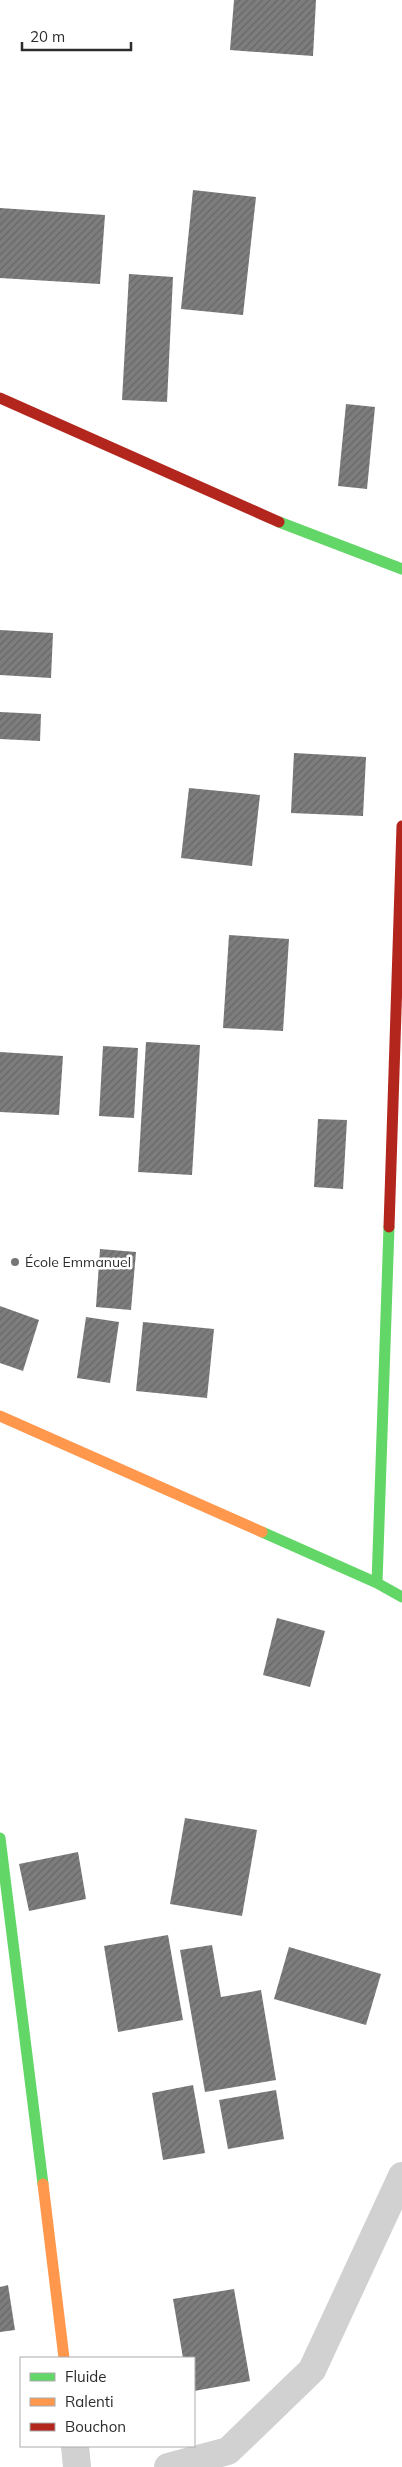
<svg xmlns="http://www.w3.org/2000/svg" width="402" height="2467" font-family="Mulish,sans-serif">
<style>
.building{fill:url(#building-hatch)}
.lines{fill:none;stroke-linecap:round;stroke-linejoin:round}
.street{stroke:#d1d1d1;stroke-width:28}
.fast{stroke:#63d668;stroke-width:11}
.slow{stroke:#ff974d;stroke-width:11}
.jam{stroke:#b3261e;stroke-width:11}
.poi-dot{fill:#767676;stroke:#fff;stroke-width:2}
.labels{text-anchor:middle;stroke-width:5;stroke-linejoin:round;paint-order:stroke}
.poi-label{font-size:14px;fill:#2c2c2c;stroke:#fff;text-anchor:start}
</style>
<defs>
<pattern id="building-hatch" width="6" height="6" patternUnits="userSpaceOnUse" patternTransform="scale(1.25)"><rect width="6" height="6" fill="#7d7d7d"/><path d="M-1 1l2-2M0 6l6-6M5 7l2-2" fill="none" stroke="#676767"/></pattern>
</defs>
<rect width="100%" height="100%" fill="#fff"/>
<path class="building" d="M234 0H316L313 56 230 50Z
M193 190 256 197 243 315 181 309Z
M0 208 105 215 100 284 0 278Z
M129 274 173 277 167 402 122 400Z
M346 404 375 407 367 489 338 486Z
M0 630 53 633 51 678 0 675Z
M0 712 41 714 40 741 0 739Z
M294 753 366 757 363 816 291 813Z
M189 788 260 795 252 866 181 858Z
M229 935 289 939 283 1031 223 1028Z
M146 1042 200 1045 192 1175 138 1172Z
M103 1046 138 1048 134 1118 99 1116Z
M0 1052 63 1056 59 1115 0 1112Z
M318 1119 347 1120 343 1189 314 1187Z
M100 1249 136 1252 131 1310 96 1307Z
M0 1306 39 1320 23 1371 0 1363Z
M86 1317 119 1322 110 1383 77 1378Z
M143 1322 214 1329 207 1398 136 1391Z
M277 1618 325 1631 310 1687 263 1675Z
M185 1818 257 1830 242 1916 170 1904Z
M78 1852 86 1899 29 1911 19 1864Z
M168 1935 183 2020 118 2032 104 1946Z
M212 1945 221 1997 261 1990 276 2080 205 2092 180 1950Z
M289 1947 381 1974 366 2025 274 1999Z
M193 2085 205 2153 163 2160 152 2093Z
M276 2090 284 2139 228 2149 219 2100Z
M8 2285 15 2330 0 2332V2287Z
M234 2289 250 2381 194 2391V2358H183L173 2299Z"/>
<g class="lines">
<path class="street" d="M75 2446 77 2467
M168 2467 228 2451 312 2370 402 2176"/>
<path class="fast" d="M279 522 402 569
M262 1532 377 1583 402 1597
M377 1583 389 1227
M0 1838 43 2184"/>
<path class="slow" d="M0 1416 262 1532
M43 2184 64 2358"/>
<path class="jam" d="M0 398 279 522
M389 1227 402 826"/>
</g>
<circle class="poi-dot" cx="15" cy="1262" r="5"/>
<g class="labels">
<g class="poi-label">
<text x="25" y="1267">École Emmanuel</text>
</g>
</g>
<rect x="20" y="2357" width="175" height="90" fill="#ffffff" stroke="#ababab"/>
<rect x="30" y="2373" width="25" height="8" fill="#63d668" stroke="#ababab"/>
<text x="65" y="2382" font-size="15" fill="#2c2c2c">Fluide</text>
<rect x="30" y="2398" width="25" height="8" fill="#ff974d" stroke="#ababab"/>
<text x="65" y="2407" font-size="15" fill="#2c2c2c">Ralenti</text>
<rect x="30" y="2423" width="25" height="8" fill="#b3261e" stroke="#ababab"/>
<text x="65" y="2432" font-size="15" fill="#2c2c2c">Bouchon</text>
<path d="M22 42v8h109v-8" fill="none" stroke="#2c2c2c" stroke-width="2.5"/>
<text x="30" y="42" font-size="15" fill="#2c2c2c" stroke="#ffffff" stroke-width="4" paint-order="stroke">20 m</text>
</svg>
